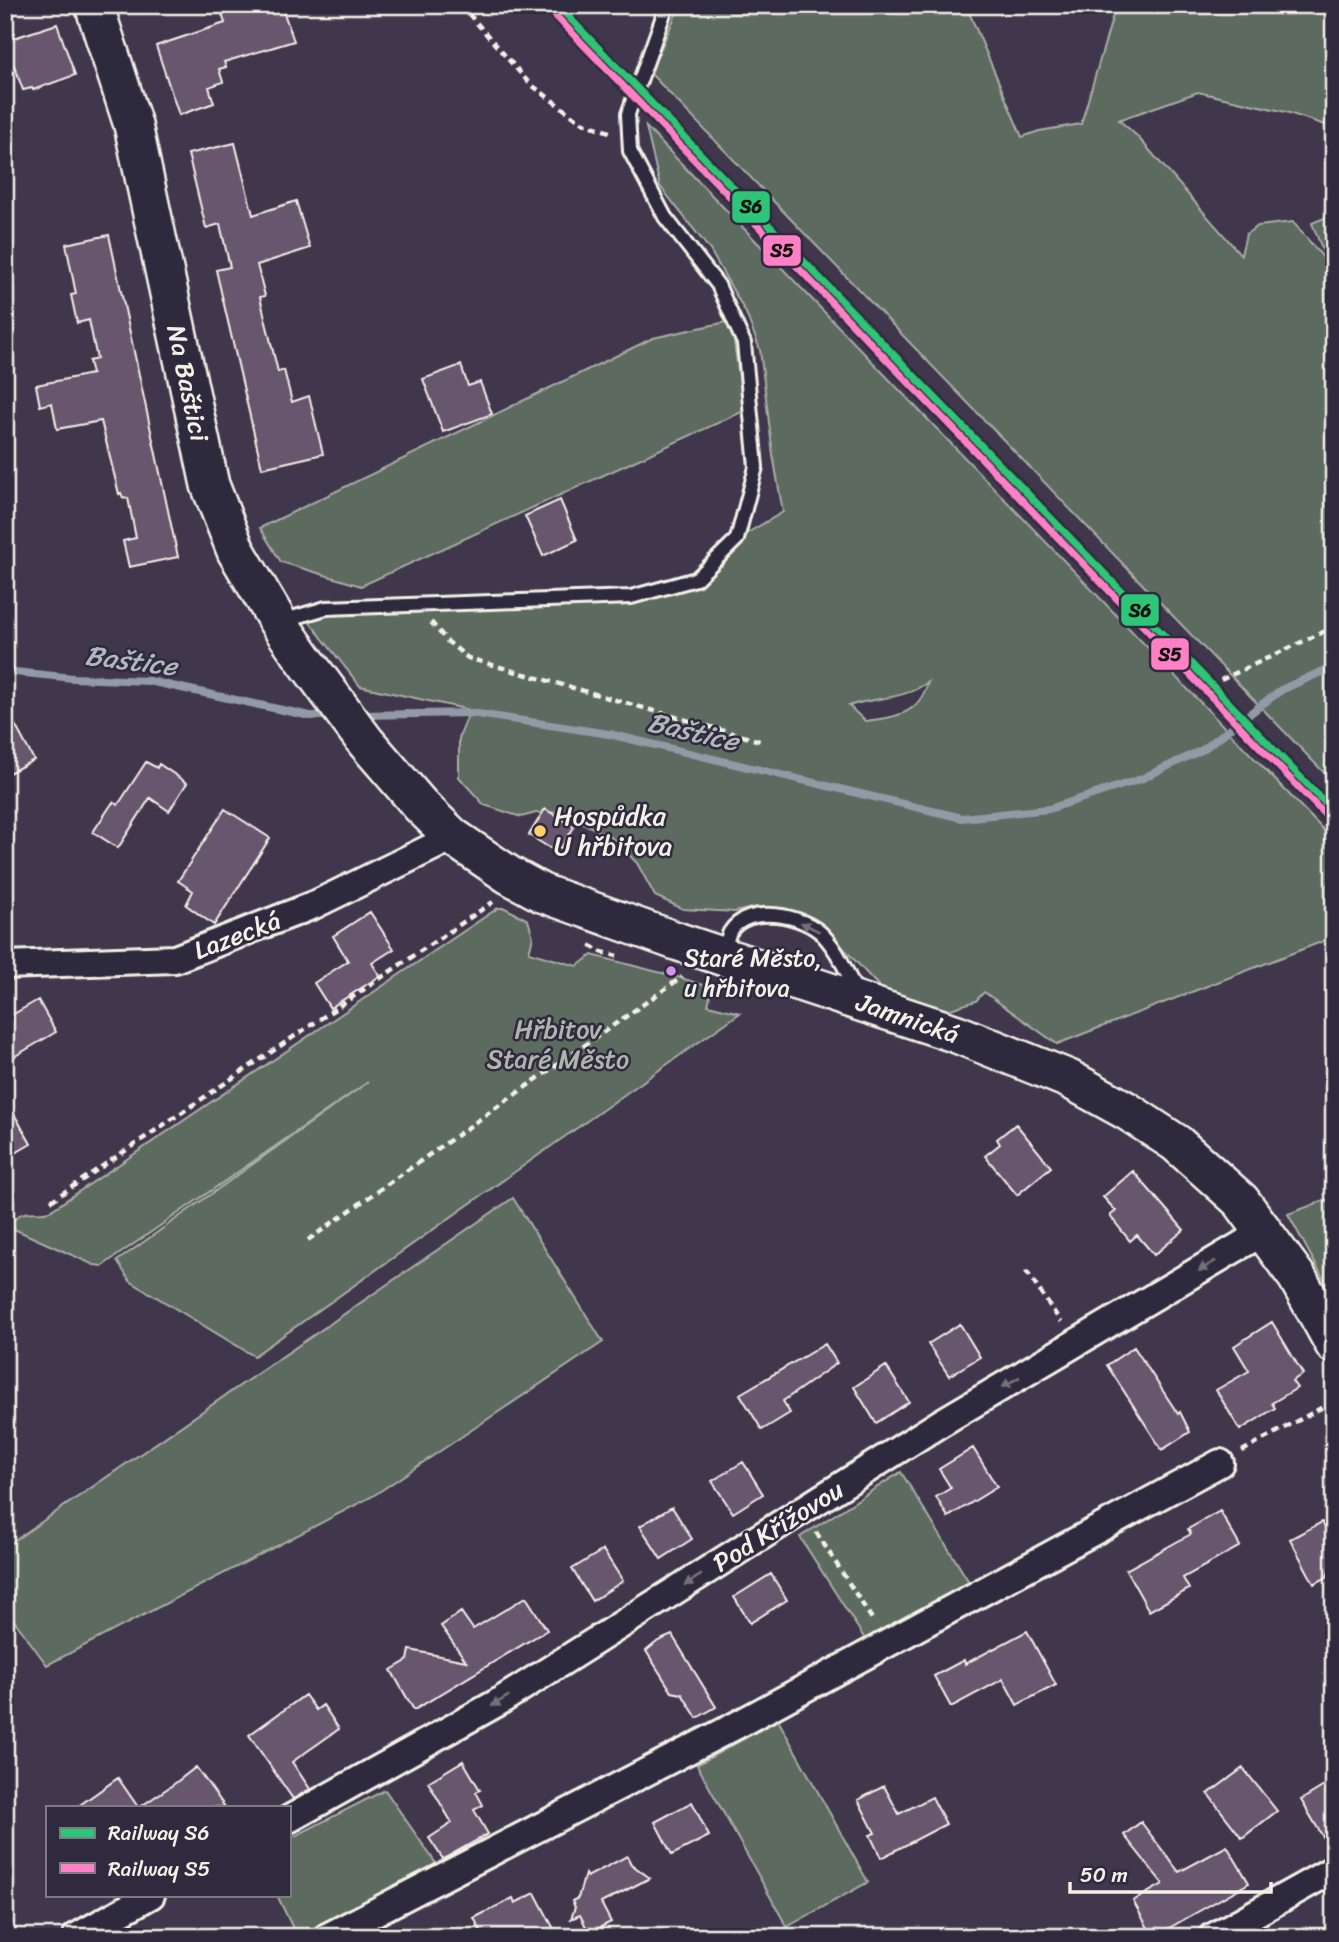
<svg xmlns="http://www.w3.org/2000/svg" width="1339" height="1942" font-family="Sriracha,sans-serif">
<style>
.green{fill:#5c6a60;stroke:#a8aea4;stroke-width:2;fill-rule:evenodd}
.lines{fill:none;stroke-linecap:round;stroke-linejoin:round}
.stream{stroke:#929aa6;stroke-width:8}
.building{fill:#68556e;stroke:#f4f1e8;stroke-width:2}
.lane-casing{stroke:#f4f1e8;stroke-width:18}
.street-casing{stroke:#f4f1e8;stroke-width:32}
.secondary-casing{stroke:#f4f1e8;stroke-width:42}
.path{stroke:#f4f1e8;stroke-width:4.5;stroke-dasharray:7 5;stroke-linecap:butt}
.lane{stroke:#2f2a3d;stroke-width:12}
.street{stroke:#2f2a3d;stroke-width:26}
.secondary{stroke:#2f2a3d;stroke-width:37}
.rail-1-casing{stroke:#2f2a3d;stroke-width:12}
.rail-2-casing{stroke:#2f2a3d;stroke-width:12}
.rail-1{stroke:#2dc577;stroke-width:7}
.rail-2{stroke:#ff80c5;stroke-width:7}
.oneway{fill:#747079}
.poi-dot{fill:#ffd166;stroke:#2f2a3d;stroke-width:2.5}
.bus-dot{fill:#d193ec;stroke:#2f2a3d;stroke-width:2.5}
.labels{text-anchor:middle;stroke-width:5;stroke-linejoin:round;paint-order:stroke}
.bus-label{font-size:24px;fill:#f4f1e8;stroke:#2f2a3d;text-anchor:start}
.street-label{font-size:26px;fill:#f4f1e8;stroke:#2f2a3d}
.poi-label{font-size:26px;fill:#f4f1e8;stroke:#2f2a3d;text-anchor:start}
.park-label{font-size:26px;fill:#b0b4ab;stroke:#2f2a3d}
.water-label{font-size:28px;font-style:italic;fill:#b2b7bc;stroke:#2f2a3d}
.line-badge{stroke:#2f2a3d;stroke-width:2.5}
.pale-badge-label{font-size:19px;text-anchor:middle;font-weight:bold;fill:#111}
</style>
<rect width="100%" height="100%" fill="#40374c"/>
<filter id="ink" filterUnits="userSpaceOnUse"><feTurbulence type="fractalNoise" baseFrequency=".0143" numOctaves="2"/><feDisplacementMap in="SourceGraphic" scale="14" xChannelSelector="R" yChannelSelector="G"/><feConvolveMatrix kernelMatrix="1 2 1 2 8 2 1 2 1" color-interpolation-filters="sRGB"/></filter>
<g filter="url(#ink)">
<path class="green" d="M680 5H966L1022 137 1039 131 1081 124 1116 5H1334V128L1286 112 1198 92 1119 120 1137 136 1241 255 1246 234 1258 226 1293 222 1326 261H1334V783L650 73Z
M646 127 1334 841V877L1332 878 1334 880V937L1057 1044 984 992 976 1001 944 1011 885 993 826 929 798 915 757 907 735 912 683 909 655 896 637 863 611 837 561 812 536 813 521 817 484 805 459 777V738L470 710 360 686 304 615 631 597 696 579 737 539 783 512 773 455 760 350 746 313 710 250 660 186ZM928 682C919 715 896 717 865 721L849 706C875 697 904 700 928 682Z
M1334 214V250L1324 254 1312 223Z
M731 321 744 411 361 586 281 562 260 528 653 338Z
M498 908H505L528 920 533 937 529 952 577 966 592 955 681 978 712 988 708 1005 740 1013 254 1356 130 1281 117 1261 368 1082 102 1266 94 1265 14 1229 12 1223C21 1207 36 1215 50 1211Z
M1334 1197V1298L1288 1214Z
M513 1198 603 1342 373 1496 47 1665 5 1608V1547Z
M901 1472 972 1587 870 1647 800 1537Z
M778 1720 868 1882 787 1927 697 1765Z
M385 1790 439 1868 307 1937H297L277 1895H289V1839Z"/>
<g class="lines">
<path class="stream" d="M5 671 73 678 149 681 310 716H334
M361 715 471 713 609 734 962 818 1049 809 1141 779 1202 750 1281 690 1334 666"/>
</g>
<path class="building" d="M219 5H281L294 41 224 62 226 67 219 69 223 82 209 87 214 103 179 115 156 46 225 23Z
M57 24 75 75 33 90 32 88 23 90 5 41Z
M235 143 253 215 296 201 310 248 257 265 265 296 260 297 278 372 284 370 292 402 309 396 323 454 262 468 216 270 230 267 220 224 206 228 188 154Z
M109 235 178 557 129 567 123 541 136 538 128 498H123L121 493 119 494 101 421 57 429 52 403 40 406 36 385 92 374 89 361 97 359 89 320 77 323 71 295 76 294 66 244Z
M461 365 468 386 480 382 492 414 443 432 423 379Z
M560 500 577 540 543 556 525 516Z
M5 706 34 760 5 775Z
M146 762 157 768 159 764 187 783 169 811 150 798 118 848 93 832 113 802 118 805Z
M225 809 270 838 214 925 186 905 193 891 178 881Z
M545 809 574 827 561 848 556 846 553 850 529 835Z
M370 912 394 949 372 963 380 976 330 1008 314 983 348 961 333 936Z
M38 1000 56 1032 5 1062V1019Z
M5 1098 31 1144 5 1159Z
M1016 1124 1051 1167 1017 1195 985 1156 1000 1144 997 1139Z
M1133 1171 1184 1230 1154 1255 1137 1235 1130 1241 1110 1216 1116 1211 1103 1197Z
M1272 1322 1303 1374 1292 1381 1297 1388 1272 1403 1275 1408 1240 1430 1216 1390 1249 1371 1234 1346Z
M960 1324 980 1357 949 1376 928 1344Z
M825 1344 837 1363 783 1401 790 1413 762 1430 740 1394Z
M1134 1347 1178 1414 1180 1412 1190 1432 1162 1450 1107 1365Z
M886 1366 909 1402 876 1423 854 1387Z
M973 1448 997 1487 948 1517 936 1497 951 1488 939 1469Z
M743 1462 763 1494 733 1513 712 1481Z
M672 1507 692 1539 661 1559 640 1526Z
M1220 1511 1240 1546 1183 1578 1189 1589 1149 1611 1126 1570 1191 1534 1188 1529Z
M1322 1522 1334 1543V1557L1327 1577 1314 1584 1290 1539Z
M603 1550 623 1581 592 1601 572 1569Z
M771 1574 787 1600 750 1623 734 1597Z
M526 1597 547 1630 414 1710 391 1670 408 1660 410 1650 466 1661 441 1626 461 1612 473 1629Z
M1027 1631 1056 1685 1017 1705 1003 1679 951 1707 934 1676 964 1660 965 1664Z
M672 1635 716 1707 697 1718 682 1694 672 1692 646 1651 658 1641Z
M305 1695 316 1710 323 1705 339 1729 292 1762 310 1789 293 1799 249 1735Z
M463 1761 480 1790 476 1792 483 1805 474 1810 488 1834 443 1859 429 1838 452 1823 428 1782Z
M196 1767 225 1807H140L174 1784Z
M1243 1768 1277 1811 1242 1838 1208 1794Z
M118 1778 138 1807H77Z
M1334 1780V1853L1333 1854 1301 1800Z
M884 1786 899 1814 932 1797 946 1824 881 1858 870 1835 875 1833 858 1800Z
M692 1802 709 1836 672 1855 655 1822Z
M1141 1822 1179 1872 1227 1846 1249 1883 1153 1937 1133 1901 1163 1884 1124 1835Z
M627 1856 631 1864 650 1878 601 1903 611 1922 589 1933 580 1915 571 1919 575 1907 572 1901 578 1898 585 1874 587 1877Z
M535 1893 554 1929 538 1937H484L474 1918 513 1898 515 1903Z"/>
<g class="lines">
<g class="lane-casing">
<path id="lane" d="M282 621 326 608 631 597 696 579 737 539 756 467 744 343 718 285 665 217 630 151 628 114 667 5
M723 953C725 947 727 938 730 932 748 903 804 915 823 935 838 951 847 972 856 992"/>
</g>
<g class="street-casing">
<path id="street" d="M5 965 175 959 314 905 453 837
M289 1819 497 1703 939 1424 1265 1231
M76 1937 151 1895
M327 1937 737 1725 1220 1463
M1213 1937 1334 1869"/>
</g>
<g class="secondary-casing">
<path id="secondary" d="M94 5 133 125 210 485 236 551 278 622 302 656 365 741 421 806 453 837 509 875 542 893 679 942 957 1034 1069 1079 1127 1111 1176 1143 1241 1201 1297 1277 1334 1344"/>
</g>
<path class="path" d="M461 5 529 83 581 122 612 133
M431 622 447 641 468 658 760 741
M1210 685 1334 627
M590 945 598 951 617 956
M51 1201 493 902
M308 1240 682 977
M1026 1271 1061 1322
M1242 1451 1334 1401
M816 1532 874 1622"/>
<use href="#lane" class="lane"/>
<use href="#street" class="street"/>
<use href="#secondary" class="secondary"/>
<g class="rail-1-casing">
<path id="rail-1" d="M557 5 1334 812"/>
</g>
<g class="rail-2-casing">
<path id="rail-2" d="M551 11 1328 818"/>
</g>
<use href="#rail-1" class="rail-1"/>
<use href="#rail-2" class="rail-2"/>
</g>
<defs><path id="oneway-solid" d="M-6-.8H1V-3.2L6.5 0L1 3.2V.8H-6Z" transform="scale(1.75)"/></defs>
<g class="oneway">
<use href="#oneway-solid" transform="translate(810 927) rotate(-154)"/>
<use href="#oneway-solid" transform="translate(1207 1266) rotate(149)"/>
<use href="#oneway-solid" transform="translate(1011 1382) rotate(150)"/>
<use href="#oneway-solid" transform="translate(693 1580) rotate(148)"/>
<use href="#oneway-solid" transform="translate(500 1701) rotate(149)"/>
</g>
</g>
<circle class="poi-dot" cx="540" cy="831" r="7"/>
<circle class="bus-dot" cx="671" cy="971" r="6"/>
<g class="labels">
<g class="bus-label">
<text x="684" y="966">Staré Město,<tspan x="684" dy="30">u hřbitova</tspan></text>
</g>
<g class="street-label">
<text transform="translate(188 383) rotate(78)" y="9">Na Baštici</text>
<text transform="translate(237 935) rotate(-21)" y="9">Lazecká</text>
<text transform="translate(908 1018) rotate(19)" y="9">Jamnická</text>
<text transform="translate(778 1526) rotate(-32)" y="9">Pod Křížovou</text>
</g>
<g class="poi-label">
<text x="554" y="825">Hospůdka<tspan x="554" dy="30">U hřbitova</tspan></text>
</g>
<g class="park-label">
<text x="558" y="1038">Hřbitov<tspan x="558" dy="30">Staré Město</tspan></text>
</g>
<g class="water-label">
<text transform="translate(131 660) rotate(7)" y="10">Baštice</text>
<text transform="translate(693 731) rotate(13)" y="10">Baštice</text>
</g>
</g>
<g class="line-badge">
<rect x="731" y="190" width="40" height="34" rx="7" fill="#2dc577"/>
<rect x="762" y="234" width="40" height="33" rx="7" fill="#ff80c5"/>
<rect x="1120" y="593" width="40" height="34" rx="7" fill="#2dc577"/>
<rect x="1150" y="637" width="40" height="34" rx="7" fill="#ff80c5"/>
</g>
<g class="pale-badge-label">
<text x="751" y="213">S6</text>
<text x="782" y="257">S5</text>
<text x="1140" y="617">S6</text>
<text x="1170" y="661">S5</text>
</g>
<rect width="1339" height="1942" fill="none" stroke="#2f2a3d" stroke-width="28"/>
<rect x="14" y="14" width="1311" height="1914" fill="none" stroke="#f4f1e8" stroke-width="2.5" filter="url(#ink)"/>
<rect x="46" y="1806" width="245" height="91" fill="#2f2a3d" stroke="#7e7a81" stroke-width="2"/>
<rect x="60" y="1828" width="35" height="10" fill="#2dc577" stroke="#7e7a81" stroke-width="2"/>
<text x="108" y="1840" font-size="21" fill="#f4f1e8">Railway S6</text>
<rect x="60" y="1863" width="35" height="10" fill="#ff80c5" stroke="#7e7a81" stroke-width="2"/>
<text x="108" y="1876" font-size="21" fill="#f4f1e8">Railway S5</text>
<path d="M1070 1882v10h201v-10" fill="none" stroke="#f4f1e8" stroke-width="3.5"/>
<text x="1080" y="1882" font-size="21" fill="#f4f1e8" stroke="#2f2a3d" stroke-width="5" paint-order="stroke">50 m</text>
</svg>
